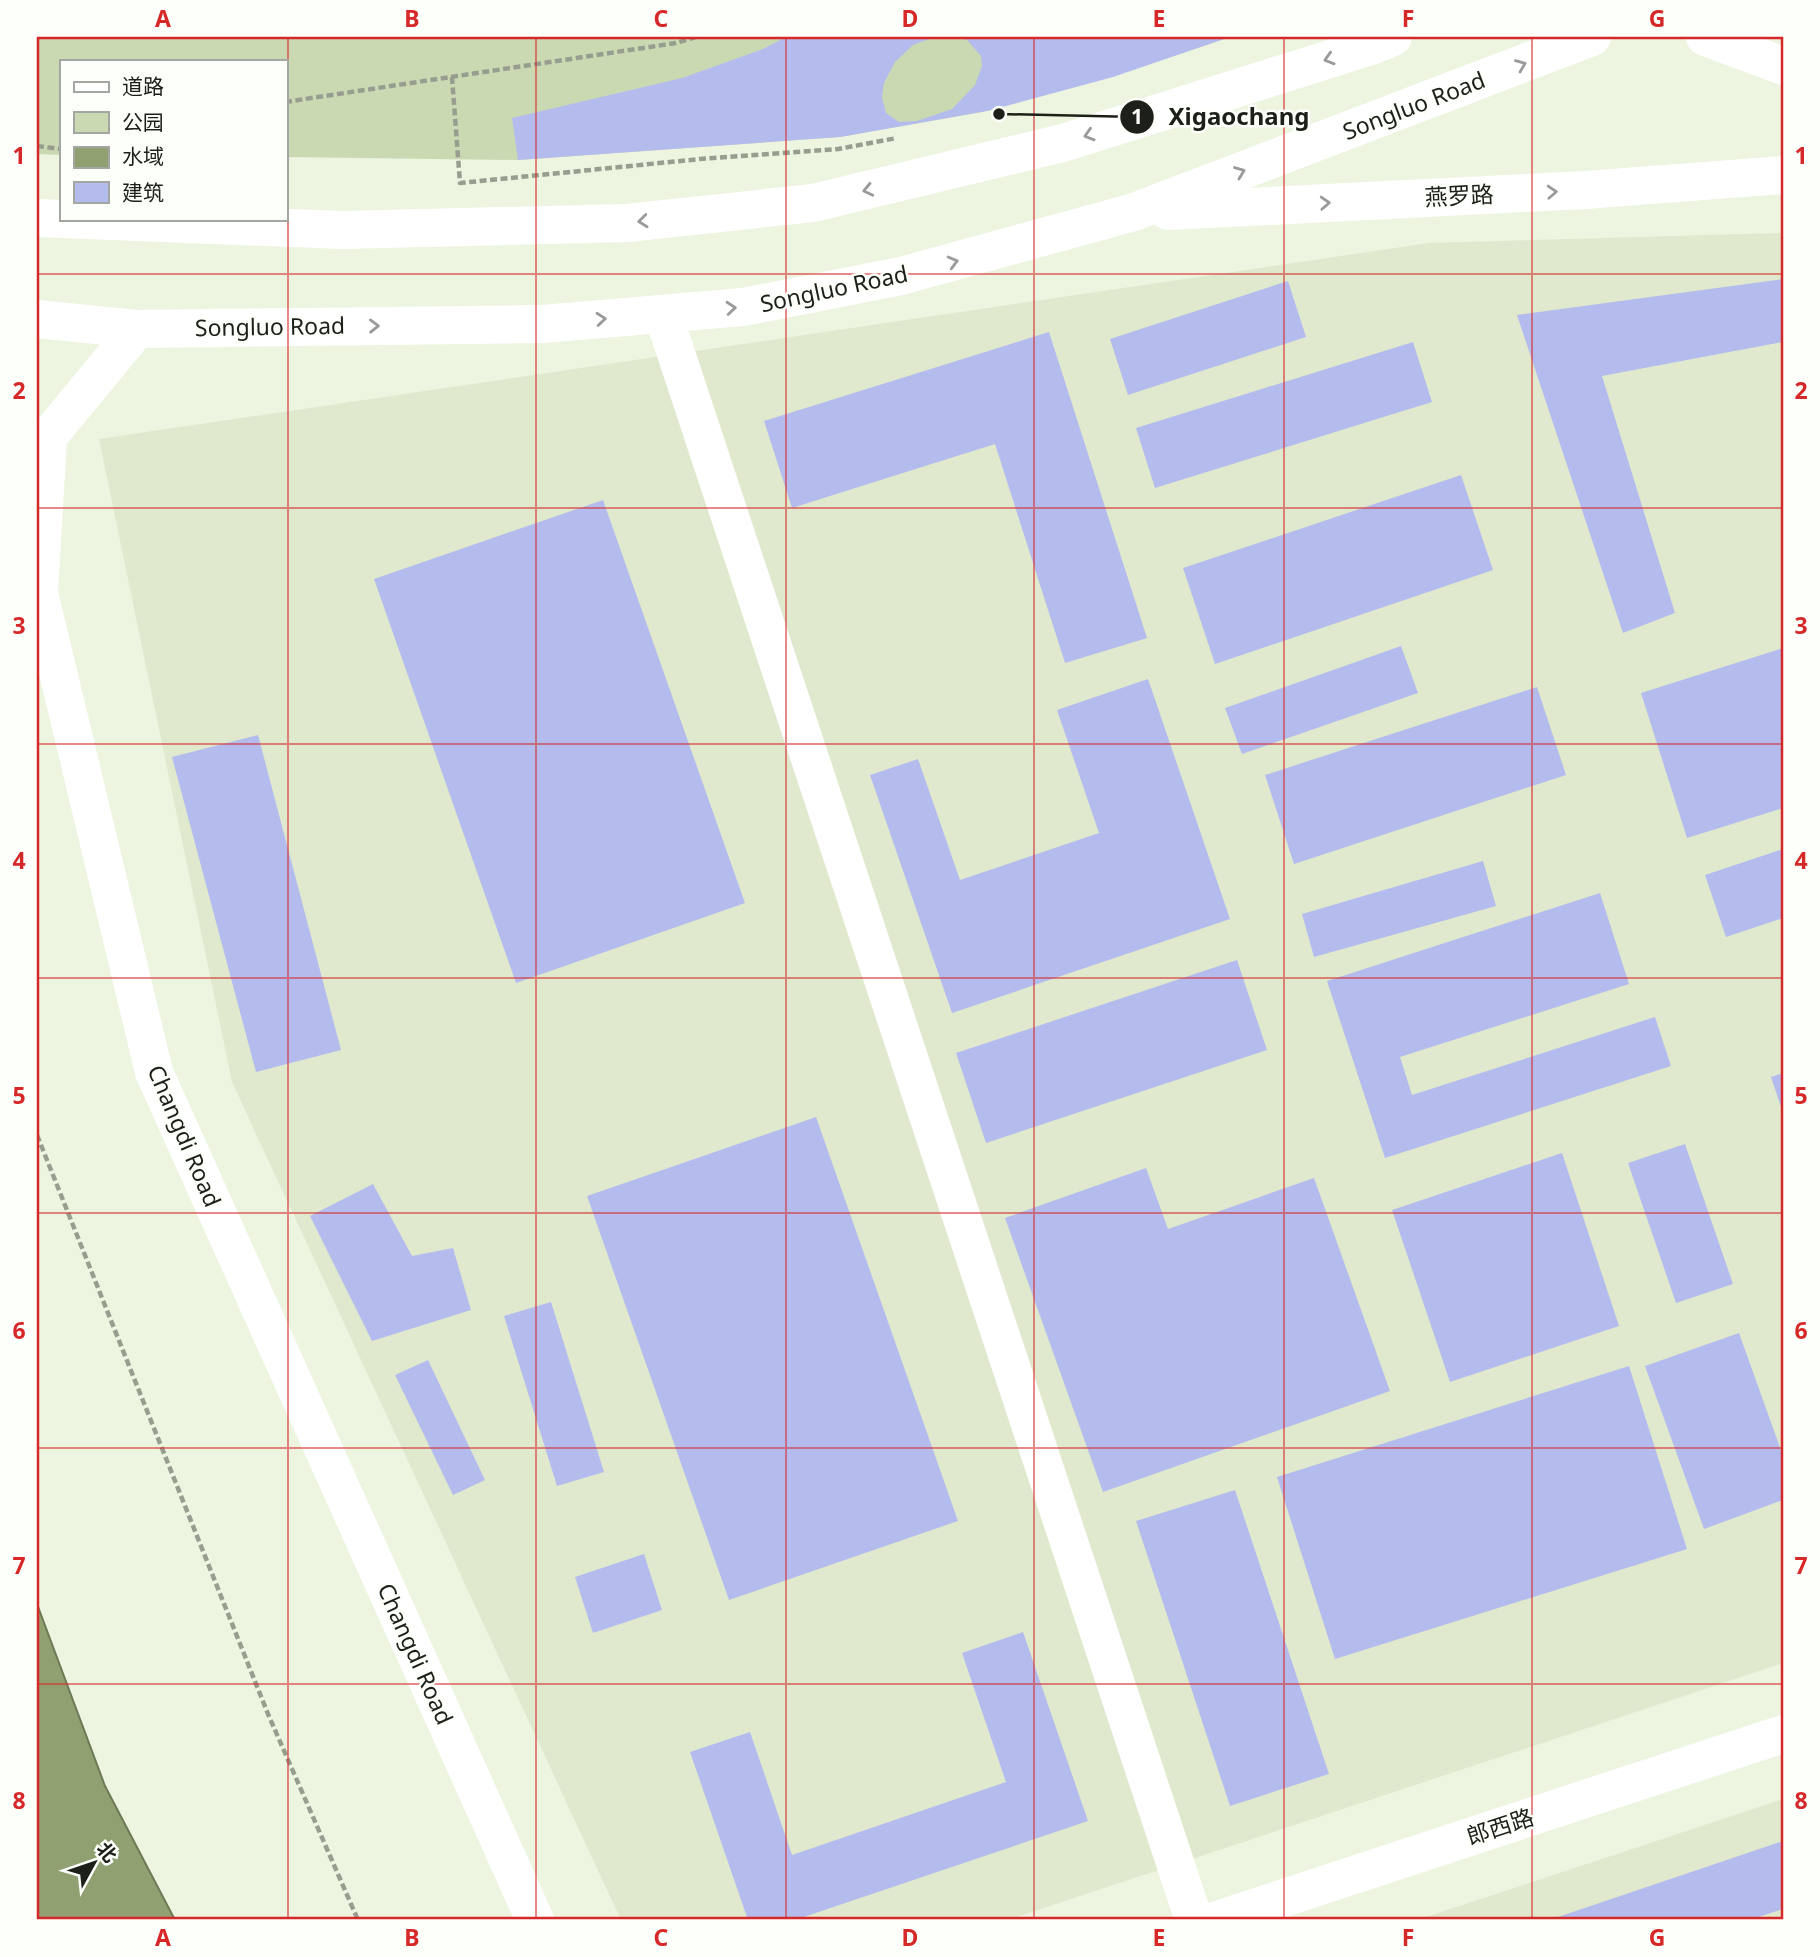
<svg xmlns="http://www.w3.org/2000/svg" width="1820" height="1957" font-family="'Noto Sans','Noto Sans SC',sans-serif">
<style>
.built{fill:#e0e9ce}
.green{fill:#cbd9b3}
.water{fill:#90a070;stroke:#6e7a56;stroke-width:2}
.building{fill:#b4bced}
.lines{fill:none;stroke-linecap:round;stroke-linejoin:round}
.path{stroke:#989e8f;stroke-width:4.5;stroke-dasharray:7 3.5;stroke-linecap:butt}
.minor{stroke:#fff;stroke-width:38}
.major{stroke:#fff;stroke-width:38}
.oneway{stroke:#999b98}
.grid{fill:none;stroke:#d62828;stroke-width:2;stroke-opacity:0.55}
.labels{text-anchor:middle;stroke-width:5;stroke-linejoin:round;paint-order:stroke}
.street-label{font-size:23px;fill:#1d2019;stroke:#fdfffb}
.leader{fill:none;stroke:#1d2019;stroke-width:2.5}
.callout-dot{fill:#1d2019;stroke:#fdfffb;stroke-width:2.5}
.mark-label{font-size:21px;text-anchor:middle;font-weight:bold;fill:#fff}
.callout-label{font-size:24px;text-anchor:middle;font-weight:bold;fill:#1d2019;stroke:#fdfffb;stroke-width:5;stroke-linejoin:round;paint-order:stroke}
.neatline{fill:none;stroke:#d62828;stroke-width:2.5}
.grid-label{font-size:23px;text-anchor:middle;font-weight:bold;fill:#d62828}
</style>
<rect width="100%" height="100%" fill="#edf4e0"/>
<path class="built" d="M1783 233V1663L1008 1920H621L232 1082 99 439 1429 243Z
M1783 1799V1920H1417Z"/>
<path class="green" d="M37 37H1230L1126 72 987 111 840 137 518 160 285 157V61H61V155L37 154Z"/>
<path class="water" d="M37 1604 105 1786 175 1920H37Z"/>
<path class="building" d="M786 37H935L913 45 895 62 884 83 882 97 886 113 899 122 917 121 952 109 975 85 982 66 981 56 967 40 957 37H1223L1224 39 1113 77 987 111 840 137 518 160 512 118 682 78 763 49Z
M1783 279V342L1602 376 1675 613 1623 633 1517 315Z
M1288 281 1306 337 1128 395 1110 339Z
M1049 332 1147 638 1065 663 995 444 792 508 764 421Z
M1413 342 1432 402 1155 488 1136 428Z
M1461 475 1493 570 1215 664 1183 568Z
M603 500 745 903 516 983 374 579Z
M1401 646 1418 693 1242 754 1225 708Z
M1783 648V808L1687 838 1641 693Z
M1148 679 1230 919 952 1013 870 775 918 759 960 880 1099 833 1057 710Z
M1537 687 1566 775 1294 864 1265 775Z
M258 735 341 1050 256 1072 172 757Z
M1783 849V918L1726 937 1705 875Z
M1483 861 1496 906 1314 957 1302 914Z
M1600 893 1629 984 1400 1057 1412 1095 1655 1017 1671 1066 1385 1158 1327 981Z
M1237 960 1267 1050 986 1143 956 1053Z
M1783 1073V1113L1771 1077Z
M816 1117 958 1521 729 1600 587 1196Z
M1685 1144 1733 1284 1676 1303 1628 1163Z
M1562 1153 1619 1326 1450 1382 1392 1210Z
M1146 1168 1168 1229 1314 1178 1390 1391 1103 1492 1005 1218Z
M373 1184 412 1256 453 1248 471 1310 372 1341 310 1216Z
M551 1302 604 1472 557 1486 504 1316Z
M1739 1333 1783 1456V1500L1704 1529 1645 1366Z
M428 1360 485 1480 453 1495 395 1375Z
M1629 1366 1687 1549 1335 1659 1277 1477Z
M1235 1490 1329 1774 1230 1806 1136 1521Z
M644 1554 662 1610 593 1633 575 1577Z
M1023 1632 1088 1821 795 1920H748L690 1752 750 1732 792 1855 1006 1782 962 1653Z
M1783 1841V1909L1749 1920H1549Z"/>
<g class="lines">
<path class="path" d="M452 77 460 183 700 159 838 149 897 138
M285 102 676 43 696 37
M37 146 61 149
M37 1135 268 1714 358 1920"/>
<path class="minor" d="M663 314 1194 1920
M137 329 48 437 39 593 154 1072 535 1920
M1217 1920 1783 1734"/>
<path class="major" d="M1705 37 1783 66
M1168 211 1585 190 1783 175
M37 218 342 230 627 223 813 203 1063 143 1368 47 1393 37
M37 319 137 329 543 324 743 307 901 276 1134 212 1592 37"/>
</g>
<defs><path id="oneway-chevron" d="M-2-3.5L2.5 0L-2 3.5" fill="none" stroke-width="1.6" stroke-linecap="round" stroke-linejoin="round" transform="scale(1.75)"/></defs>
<g class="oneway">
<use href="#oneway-chevron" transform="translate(1329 59) rotate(163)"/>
<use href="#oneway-chevron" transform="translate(1521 65) rotate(-22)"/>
<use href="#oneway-chevron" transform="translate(1089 135) rotate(163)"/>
<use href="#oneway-chevron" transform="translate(1240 172) rotate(-21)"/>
<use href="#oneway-chevron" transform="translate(868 190) rotate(167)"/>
<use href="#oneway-chevron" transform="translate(1552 192) rotate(-3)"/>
<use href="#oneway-chevron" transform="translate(1325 203) rotate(-3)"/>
<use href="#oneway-chevron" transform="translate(643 221) rotate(174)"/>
<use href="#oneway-chevron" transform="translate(953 262) rotate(-15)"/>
<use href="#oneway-chevron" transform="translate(731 308) rotate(-5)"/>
<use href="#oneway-chevron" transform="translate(601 319) rotate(-5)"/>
<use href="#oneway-chevron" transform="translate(374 326) rotate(-1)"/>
</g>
<path class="grid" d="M288 37V1920M536 37V1920M786 37V1920M1034 37V1920M1284 37V1920M1532 37V1920M37 274H1783M37 508H1783M37 744H1783M37 978H1783M37 1213H1783M37 1448H1783M37 1684H1783"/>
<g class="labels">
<g class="street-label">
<text transform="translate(1414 106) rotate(-21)" y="8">Songluo Road</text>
<text transform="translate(1459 196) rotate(-3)" y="8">燕罗路</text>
<text transform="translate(834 289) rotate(-12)" y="8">Songluo Road</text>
<text transform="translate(270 327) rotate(-1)" y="8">Songluo Road</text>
<text transform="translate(184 1136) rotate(67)" y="8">Changdi Road</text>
<text transform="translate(415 1654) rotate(66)" y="8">Changdi Road</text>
<text transform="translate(1500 1827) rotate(-18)" y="8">郎西路</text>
</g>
</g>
<path class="leader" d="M999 114L1137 117"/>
<g class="callout-dot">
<circle cx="999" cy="114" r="7"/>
<circle cx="1137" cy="117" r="18"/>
</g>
<g class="mark-label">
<text x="1137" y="124">1</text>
</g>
<g class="callout-label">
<text x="1239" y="125">Xigaochang</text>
</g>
<rect width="1820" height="1957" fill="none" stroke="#fdfffb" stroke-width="77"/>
<rect x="60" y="60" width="228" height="161" fill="#fdfffb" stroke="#a3a6a1" stroke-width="2"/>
<rect x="74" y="82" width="35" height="10" fill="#ffffff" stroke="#a3a6a1" stroke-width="2"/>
<text x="122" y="94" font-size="21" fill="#1d2019">道路</text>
<rect x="74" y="112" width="35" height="21" fill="#cbd9b3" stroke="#a3a6a1" stroke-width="2"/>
<text x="122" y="130" font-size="21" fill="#1d2019">公园</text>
<rect x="74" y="147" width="35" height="21" fill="#90a070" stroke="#a3a6a1" stroke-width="2"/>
<text x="122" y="164" font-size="21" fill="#1d2019">水域</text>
<rect x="74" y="182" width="35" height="21" fill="#b4bced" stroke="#a3a6a1" stroke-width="2"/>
<text x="122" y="200" font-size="21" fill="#1d2019">建筑</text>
<g transform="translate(94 1863) rotate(50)" stroke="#fdfffb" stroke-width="5" paint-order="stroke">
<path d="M0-5L12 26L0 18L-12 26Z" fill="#1d2019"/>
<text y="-10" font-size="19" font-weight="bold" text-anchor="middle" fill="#1d2019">北</text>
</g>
<rect x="38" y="38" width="1744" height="1880" class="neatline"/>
<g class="grid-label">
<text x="163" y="27">A</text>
<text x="412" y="27">B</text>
<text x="661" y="27">C</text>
<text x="910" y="27">D</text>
<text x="1159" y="27">E</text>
<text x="1408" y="27">F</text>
<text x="1657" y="27">G</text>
<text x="19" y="164">1</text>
<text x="1801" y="164">1</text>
<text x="19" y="399">2</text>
<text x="1801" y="399">2</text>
<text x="19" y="634">3</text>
<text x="1801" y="634">3</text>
<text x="19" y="869">4</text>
<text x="1801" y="869">4</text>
<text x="19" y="1104">5</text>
<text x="1801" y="1104">5</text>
<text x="19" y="1339">6</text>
<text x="1801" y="1339">6</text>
<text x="19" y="1574">7</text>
<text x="1801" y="1574">7</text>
<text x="19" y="1809">8</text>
<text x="1801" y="1809">8</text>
<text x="163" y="1946">A</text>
<text x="412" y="1946">B</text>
<text x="661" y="1946">C</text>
<text x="910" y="1946">D</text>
<text x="1159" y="1946">E</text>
<text x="1408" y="1946">F</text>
<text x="1657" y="1946">G</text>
</g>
</svg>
